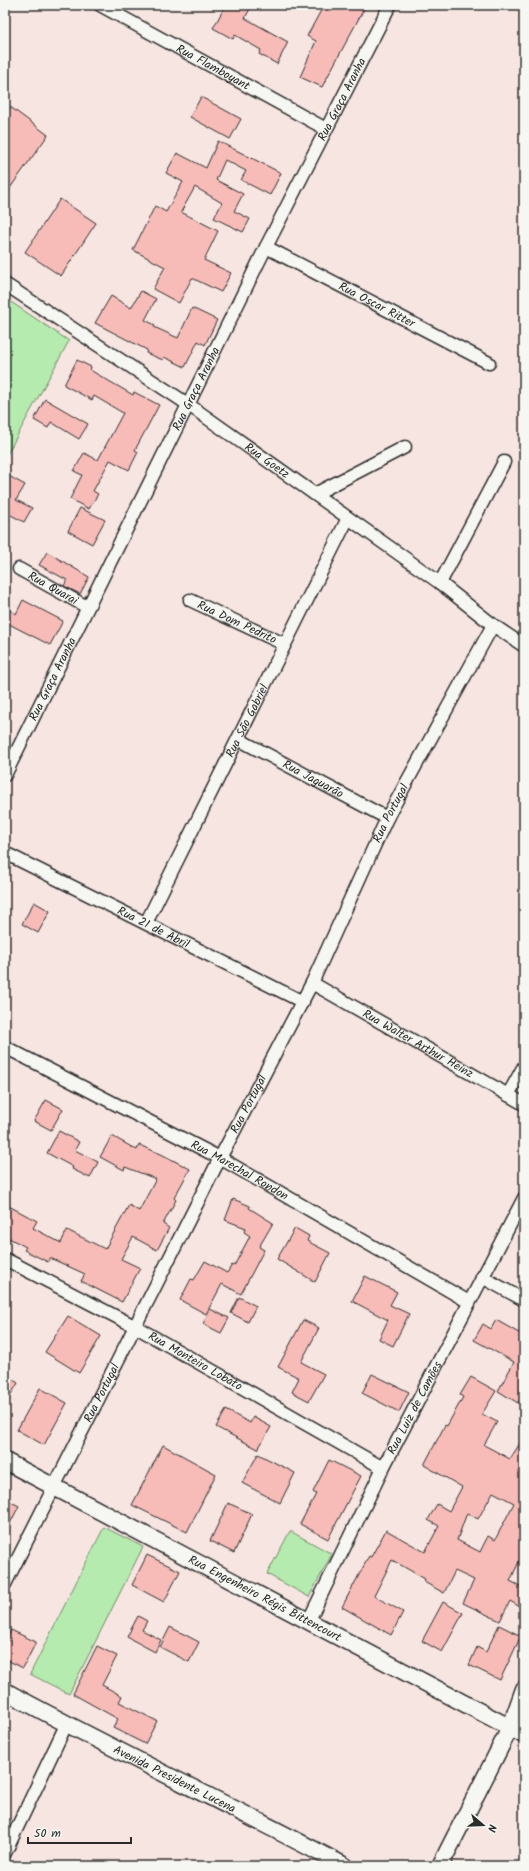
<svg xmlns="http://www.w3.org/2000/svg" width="529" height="1871" font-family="Kalam,sans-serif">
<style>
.green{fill:#b5ebae;stroke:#708b6c}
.building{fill:#f8bcb8;stroke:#2b2b2b;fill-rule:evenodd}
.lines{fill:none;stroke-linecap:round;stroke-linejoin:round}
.street-casing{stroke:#2b2b2b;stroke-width:15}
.secondary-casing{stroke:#2b2b2b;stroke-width:19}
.street{stroke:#f6f6f2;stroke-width:12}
.secondary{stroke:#f6f6f2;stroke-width:16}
.labels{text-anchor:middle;stroke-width:3;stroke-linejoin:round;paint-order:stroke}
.street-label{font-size:12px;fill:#2b2b2b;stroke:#f6f6f2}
</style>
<rect width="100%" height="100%" fill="#f7e5e1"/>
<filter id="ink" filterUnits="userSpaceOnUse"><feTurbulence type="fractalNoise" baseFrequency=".025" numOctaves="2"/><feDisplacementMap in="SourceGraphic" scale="8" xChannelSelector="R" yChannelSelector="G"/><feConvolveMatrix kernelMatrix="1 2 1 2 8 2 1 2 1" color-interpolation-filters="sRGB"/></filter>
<g filter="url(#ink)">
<path class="green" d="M5 298 69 341 5 458Z
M104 1527 143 1547 69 1694 30 1674Z
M290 1531 332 1554 309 1597 267 1574Z"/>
<path class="building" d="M226 5H252L245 18 288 42 277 64 259 54 261 50 235 35 233 39 213 28Z
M324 5H366L322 87 300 77 316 41 307 36Z
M201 97 241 119 230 139 190 117Z
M5 103 48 135 5 195Z
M218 141 281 173 270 195 241 180 246 171 225 160 216 180 243 194 234 211 250 219 243 232 214 218 222 203 195 187 181 212 218 231 204 260 231 273 221 292 192 278 179 303 153 289 165 267 133 250 155 206 166 212 183 182 166 173 177 153 206 168Z
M60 199 96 223 61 276 25 252Z
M141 291 156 299 145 320 155 325 154 327 178 338 192 308 217 320 205 345 198 341 185 367 164 357 163 360 146 353 147 350 95 323 111 296 131 308Z
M77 360 91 367 90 370 133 395 134 392 159 405 135 450 138 452 129 470 110 460 93 491 98 494 89 509 70 499 82 475 74 471 84 453 98 460 123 413 94 396 92 400 64 385Z
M45 399 88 424 79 439 51 422 48 428 34 420Z
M5 474 25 485 16 500 32 508 24 522 9 514 5 521Z
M80 508 105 520 92 544 68 531Z
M47 552 89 577 80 594 64 586 67 580 39 565Z
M23 600 63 621 50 645 5 622V607L16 614Z
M34 902 50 911 38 933 22 924Z
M46 1100 63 1109 51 1130 34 1121Z
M59 1131 79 1142 75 1150 98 1162 90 1178 72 1169 73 1167 47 1153Z
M112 1136 137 1150 139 1145 161 1154 190 1169 174 1198 176 1200 163 1224 169 1228 157 1250 133 1237 121 1259 140 1268 122 1302 81 1281 85 1274 50 1258 48 1262 24 1250 26 1247 5 1236V1204L37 1221 33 1228 61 1243 67 1230 105 1249 129 1205 139 1211 156 1179 125 1167 124 1170 100 1157Z
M233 1199 250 1206 249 1208 273 1223 259 1247 264 1250 241 1294 222 1284 206 1314 180 1300 191 1279 194 1280 205 1261 227 1273 232 1265 234 1266 250 1236 244 1232 246 1228 225 1220Z
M295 1228 309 1236 307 1241 330 1253 315 1282 277 1259Z
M365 1276 397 1292 390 1305 409 1314 393 1346 379 1339 388 1320 352 1301Z
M239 1297 256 1306 248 1322 231 1313Z
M210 1309 229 1318 221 1333 203 1324Z
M68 1316 101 1336 79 1373 45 1352Z
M303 1320 319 1328 301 1362 324 1374 309 1401 292 1392 299 1378 278 1367Z
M496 1320 524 1336V1392L518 1403 498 1391 514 1362 474 1340 483 1324 491 1329Z
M372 1374 409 1392 399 1412 362 1393Z
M5 1375 18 1383 5 1404Z
M471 1377 496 1391 482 1414 497 1422 484 1445 510 1459 524 1437V1551L510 1581 524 1588 522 1608 510 1601 500 1621 463 1603 474 1580 455 1571 444 1593 424 1582 425 1579 392 1560 374 1596 403 1612 391 1635 342 1607 369 1556 371 1557 386 1530 425 1552 439 1526 428 1520 437 1504 449 1511 462 1487 424 1465 445 1425 447 1426 463 1397 460 1395ZM493 1492 514 1503 495 1540 488 1536 480 1552 457 1540 467 1513 478 1519Z
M40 1388 67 1403 44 1445 17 1430Z
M226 1410 250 1423 253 1417 271 1427 258 1449 216 1427Z
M163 1445 216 1474 187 1532 132 1505Z
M258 1454 295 1473 280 1503 242 1483Z
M329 1460 361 1476 328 1539 300 1524 316 1494 313 1492Z
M5 1499 19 1506 5 1533Z
M228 1503 252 1514 234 1553 210 1541Z
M147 1555 180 1571 164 1602 132 1585Z
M443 1602 463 1613 442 1652 422 1641Z
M138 1616 147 1621 142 1630 161 1640 155 1652 127 1637Z
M499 1625 521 1636 500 1680 469 1665 477 1647 486 1652Z
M170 1627 199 1642 189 1662 160 1647Z
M11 1630 36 1642 23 1668 5 1659V1643Z
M97 1646 117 1656 102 1685 122 1696 119 1702 157 1721 145 1744 113 1728 118 1719 73 1694Z"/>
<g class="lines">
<g class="street-casing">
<g id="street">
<path id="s1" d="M100 5 326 129"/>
<path id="s2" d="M266 247 489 363"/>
<path id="s3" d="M5 284 189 405 440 583 493 625 524 646"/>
<path d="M315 494 405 447"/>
<path id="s4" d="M19 569 87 607"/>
<path d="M440 583 504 462"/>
<path id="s5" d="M190 600 284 644"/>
<path id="s6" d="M238 739 387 818"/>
<path id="s7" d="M5 775 266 247 390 5"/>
<path id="s8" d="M5 853 303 1002"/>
<path id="s9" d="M146 923 348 518"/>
<path id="s10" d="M312 983 524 1104"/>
<path id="s11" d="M5 1047 220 1158 469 1302"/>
<path d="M508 1095 524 1066"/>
<path id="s12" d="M5 1259 136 1327 383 1468"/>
<path d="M482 1277 524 1300"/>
<path id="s13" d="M5 1584 220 1158 312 983 387 818 493 625"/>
<path id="s14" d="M309 1620 383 1468 524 1198"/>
<path d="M5 1853 66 1725"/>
</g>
</g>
<g class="secondary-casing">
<g id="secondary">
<path id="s15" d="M5 1461 524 1735"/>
<path id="s16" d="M5 1691C117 1752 232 1806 345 1866"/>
<path d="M440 1866 510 1728 524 1689"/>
</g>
</g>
<use href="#street" class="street"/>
<use href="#secondary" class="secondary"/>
</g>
</g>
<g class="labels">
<g class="street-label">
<text dy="4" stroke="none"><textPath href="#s1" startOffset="129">Rua Flamboyant</textPath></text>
<text dy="4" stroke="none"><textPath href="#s7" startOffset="755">Rua Graça Aranha</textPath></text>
<text dy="4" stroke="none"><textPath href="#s2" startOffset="125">Rua Oscar Ritter</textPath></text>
<text dy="4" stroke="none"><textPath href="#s7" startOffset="431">Rua Graça Aranha</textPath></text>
<text dy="4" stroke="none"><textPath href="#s3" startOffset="316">Rua Goetz</textPath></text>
<text dy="4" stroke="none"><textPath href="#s4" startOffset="39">Rua Quarai</textPath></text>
<text dy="4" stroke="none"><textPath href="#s5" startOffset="52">Rua Dom Pedrito</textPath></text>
<text dy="4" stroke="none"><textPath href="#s7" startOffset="107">Rua Graça Aranha</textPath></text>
<text dy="4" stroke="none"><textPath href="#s9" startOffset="226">Rua São Gabriel</textPath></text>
<text dy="4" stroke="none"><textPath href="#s6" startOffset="85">Rua Jaguarão</textPath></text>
<text dy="4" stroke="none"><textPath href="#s13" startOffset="862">Rua Portugal</textPath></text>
<text dy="4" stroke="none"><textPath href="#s8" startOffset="166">Rua 21 de Abril</textPath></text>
<text dy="4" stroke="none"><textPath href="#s10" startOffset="122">Rua Walter Arthur Heinz</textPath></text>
<text dy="4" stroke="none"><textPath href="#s13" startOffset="538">Rua Portugal</textPath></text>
<text dy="4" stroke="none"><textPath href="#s11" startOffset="265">Rua Marechal Rondon</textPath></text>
<text dy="4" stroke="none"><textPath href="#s12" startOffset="216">Rua Monteiro Lobato</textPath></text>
<text dy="4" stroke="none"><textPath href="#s13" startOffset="214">Rua Portugal</textPath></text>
<text dy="4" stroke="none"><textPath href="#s14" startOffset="237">Rua Luiz de Camões</textPath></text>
<text dy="4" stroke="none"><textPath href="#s15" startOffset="294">Rua Engenheiro Régis Bittencourt</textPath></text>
<text dy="4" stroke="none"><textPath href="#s16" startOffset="191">Avenida Presidente Lucena</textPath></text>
</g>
</g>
<rect width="529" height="1871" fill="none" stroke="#f6f6f2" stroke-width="20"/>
<rect x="10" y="10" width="509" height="1851" fill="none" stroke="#2b2b2b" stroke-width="1.5" filter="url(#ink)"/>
<g transform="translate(483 1825) rotate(109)" stroke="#f6f6f2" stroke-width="3" paint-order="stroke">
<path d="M0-3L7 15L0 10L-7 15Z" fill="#2b2b2b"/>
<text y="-6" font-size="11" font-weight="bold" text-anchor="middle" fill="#2b2b2b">N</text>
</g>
<path d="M28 1837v6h103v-6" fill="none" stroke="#2b2b2b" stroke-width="2"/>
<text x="34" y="1837" font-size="12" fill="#2b2b2b" stroke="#f6f6f2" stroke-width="3" paint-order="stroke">50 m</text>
</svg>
